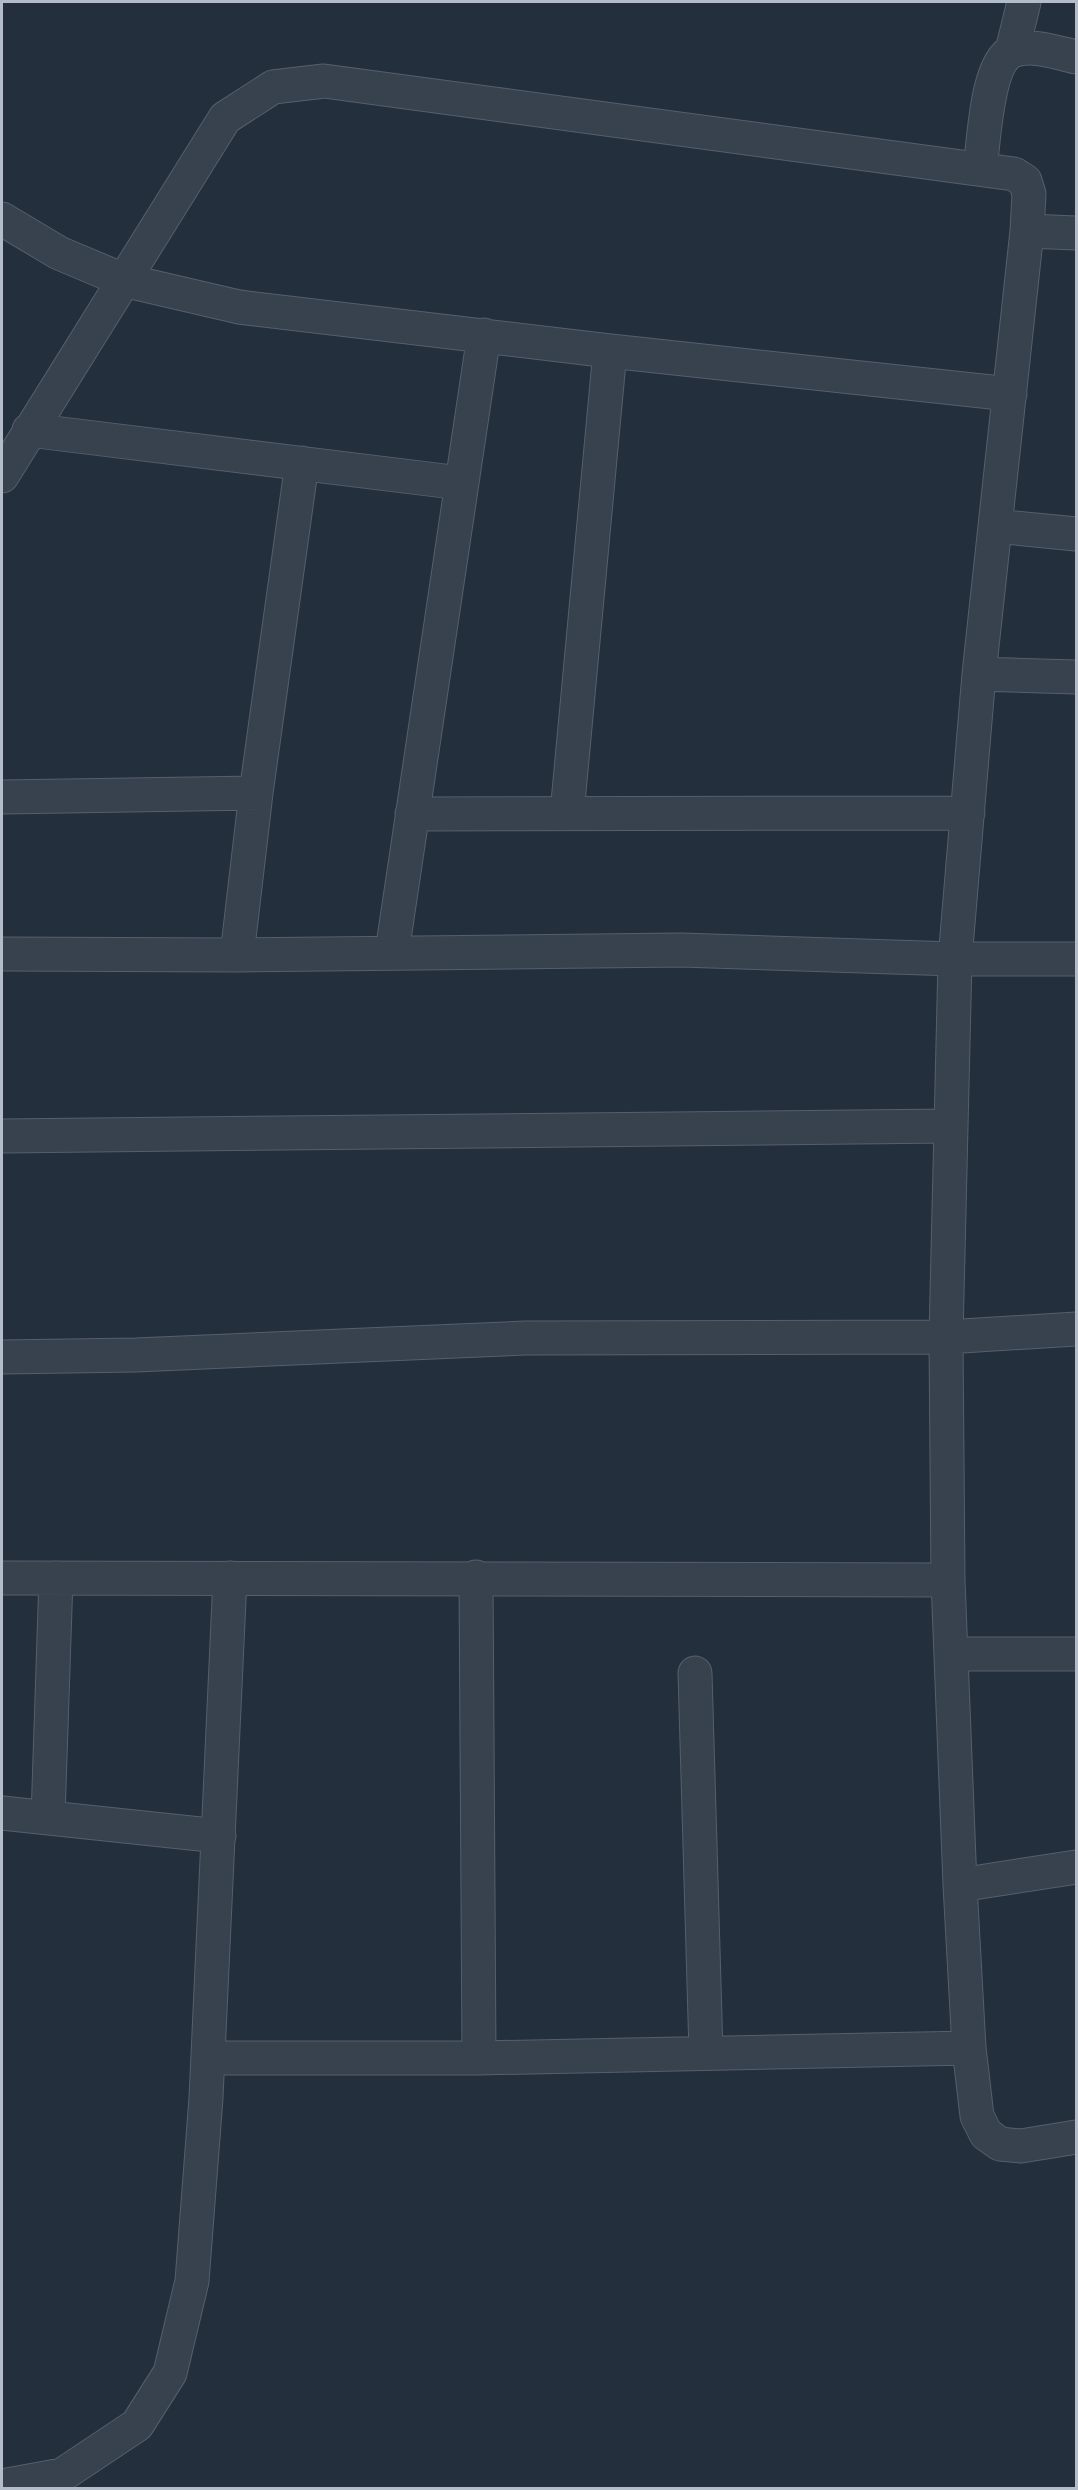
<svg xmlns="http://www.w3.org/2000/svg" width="1078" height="2490" font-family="Ubuntu,sans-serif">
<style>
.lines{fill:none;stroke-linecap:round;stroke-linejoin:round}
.minor-casing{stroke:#565f6c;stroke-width:35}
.minor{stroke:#38414e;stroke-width:33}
</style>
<rect width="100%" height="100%" fill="#242f3e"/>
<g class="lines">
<g class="minor-casing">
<path id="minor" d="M1012 51 1024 2
M980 169C984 142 986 64 1012 51 1031 43 1058 53 1076 57
M2 219 59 253 123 280 239 307 610 351 1010 394
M1027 231 1076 233
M29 430 461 483
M2 476 225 118 273 87 324 81 1014 174 1025 181 1029 194 1027 231 979 674 955 959 946 1337 948 1580 960 1885 969 2048 977 2116 986 2134 1000 2144 1021 2146 1076 2137
M995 526 1076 534
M979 674 1076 677
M2 797 256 793
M567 813 610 351
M412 814 968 813
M392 952 484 335
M2 954 237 955 681 950 955 959H1076
M237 955 256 793 302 463
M2 1136 950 1126
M2 1357 136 1355 525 1338 946 1337 1076 1329
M476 1577 479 2058
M2 1578 948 1580
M951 1654H1076
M695 1673 706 2053
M2 1813 219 1836
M48 1818 56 1578
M960 1885 1076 1867
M208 2058H479L969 2048
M2 2486 62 2475 137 2425 170 2373 192 2281 206 2098 230 1578"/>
</g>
<use href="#minor" class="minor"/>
</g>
<rect width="1078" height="2490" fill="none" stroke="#b4bcc9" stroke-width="6"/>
</svg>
